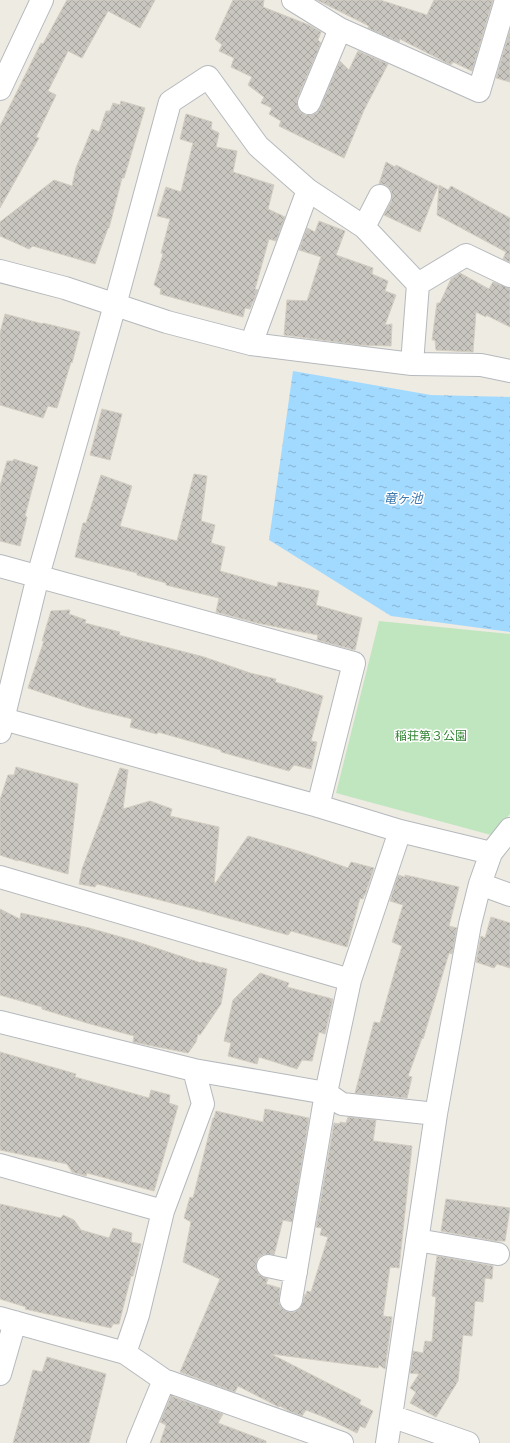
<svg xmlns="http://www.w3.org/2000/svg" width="510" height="1443" font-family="Signika,'Noto Sans JP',sans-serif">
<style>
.park{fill:#c0e6bf}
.water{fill:url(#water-ripples)}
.building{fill:url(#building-cross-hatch);stroke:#d3cdc1}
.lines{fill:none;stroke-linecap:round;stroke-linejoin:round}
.minor-casing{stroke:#b5b9bd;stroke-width:24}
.minor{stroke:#fff;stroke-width:22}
.labels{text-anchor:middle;stroke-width:3;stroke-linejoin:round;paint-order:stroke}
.park-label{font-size:12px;fill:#338334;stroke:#fff}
.water-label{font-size:13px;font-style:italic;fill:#3d79b2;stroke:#fff}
</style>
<defs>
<pattern id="water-ripples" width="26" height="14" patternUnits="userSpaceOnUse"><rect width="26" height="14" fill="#a2d9ff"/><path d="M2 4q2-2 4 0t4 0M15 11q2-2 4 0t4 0" fill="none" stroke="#87b3d2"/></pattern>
<pattern id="building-cross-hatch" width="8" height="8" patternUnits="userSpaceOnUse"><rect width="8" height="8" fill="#c9c6c0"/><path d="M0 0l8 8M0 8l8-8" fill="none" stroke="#a6a4a0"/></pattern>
</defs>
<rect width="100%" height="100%" fill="#eeebe3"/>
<path class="park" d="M379 621 510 634V814L491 835 336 793Z"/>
<path class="water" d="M293 371 431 395 510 397V632L391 616 269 540Z"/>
<path class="building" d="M67 0H155L140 28 108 11 82 58 68 51 48 91 56 95 36 137 39 138 0 208V126L41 43 43 44Z
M233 0H264L263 7 309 25 321 32 318 40 321 43 297 99V104L299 110 305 115H311L317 113 320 108 340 61 349 70 358 51 388 64 364 110 344 158 279 126 281 121 269 114 272 108 261 103 264 97 248 85 252 77 231 67 234 58 219 51 222 45 215 39Z
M317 0H380L427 15 434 0H493L472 71 453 62 451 65 400 39 399 42 368 28 369 26Z
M510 30V82L496 78Z
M121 101 145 108 124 178H122L109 228H108L95 264 33 246 29 249 0 236V222L54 180 72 186 76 168 92 129 99 132 106 111H110L113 103 120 105Z
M186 114 212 122 211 129 219 133 216 147 237 151 233 172 274 185 268 209 285 217 276 241 269 239 255 289 258 290 250 309 245 308 243 317 160 294 161 289 154 285 163 254 161 253 170 219 157 216 166 187 181 192 193 143 180 139Z
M386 162 395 167 396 165 438 186 420 232 384 215 391 202 392 196 391 190 386 185 379 184Z
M439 185 448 190 451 186 510 218V262L503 259 506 252 437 215Z
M319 221 345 231 336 255 373 268 372 274 388 281 385 291 396 295 385 325 392 324 391 346 360 345 284 335 287 300 307 301 321 257 299 250 307 228 315 232Z
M460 273 489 289 493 282 510 288V327L486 315V317L476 312 473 352 436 350 435 340H432L437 303H440L451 279Z
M5 314 43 324V323L80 332 72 363 71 362 57 408 48 406 43 418 0 405V333Z
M102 409 122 414 110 460 90 455Z
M14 459 38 467 25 516 27 517 20 546 0 541V486L7 461H13Z
M194 474 207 476 201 521 215 525 211 543 225 547 220 571 277 587 278 582 319 591 316 605 362 618 355 650 317 640 318 635 257 623 216 612 219 598 166 585V583L137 575V573L75 557 83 523H86L101 475 132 486 120 526 177 541Z
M70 610 69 614 86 620 85 623 120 632 119 635 204 657 250 673 276 679 275 682 323 696 311 741 317 742 311 769 294 765 289 771 221 752V750L158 732 157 734 130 727 132 719 88 708 28 688 44 641H42L51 611Z
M16 767 78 784 68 874 18 860V861L0 855V800L8 775H14Z
M120 768 128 770 123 809 150 801 172 809 170 816 219 827 214 885 248 836 305 853 348 868 351 862 374 868 365 895H364L363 899 360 898 347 947 291 931 288 935 199 910 97 884 95 887 79 884 82 869Z
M398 875 405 877V875L459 887 449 926 457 928 452 954 449 953 423 1039 422 1038 408 1076 412 1077 407 1098 355 1093 374 1022 380 1023 402 946 392 942 403 905 390 901Z
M0 909 20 919 21 913 89 928 135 941 201 963 202 962 227 969 221 1004 200 1035 198 1034 196 1042 188 1053 133 1042 134 1036 87 1023 42 1009V1007L0 995Z
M491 917 510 923V968L497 964 494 968 476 962 481 936 485 938Z
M260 973 289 983 287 987 333 999 325 1034 319 1032 312 1061 302 1060 297 1069 259 1057 257 1064 228 1056 231 1043 224 1041 233 1000Z
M0 1052 76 1074 75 1077 149 1098 151 1090 170 1095 169 1103 178 1106 154 1191 87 1173 86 1176 72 1172 67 1164 0 1150Z
M265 1109 309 1118 292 1222 283 1220 274 1255 264 1254 258 1258 256 1264V1269L259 1275 268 1279 266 1284 280 1288 279 1304 283 1309 289 1312H295L300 1308 303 1302 305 1294 306 1295 307 1291 311 1292 328 1237 320 1235 322 1228 316 1227 334 1123 340 1124V1122L346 1123 348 1117 376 1120 373 1141 412 1146 399 1268 390 1267 383 1316 392 1317 385 1369 379 1365 378 1368 271 1354 361 1400 359 1404 373 1411 365 1428 360 1426 357 1433 324 1417 306 1410 302 1416 289 1411 280 1406 279 1407 238 1386 235 1392 180 1372 220 1279 183 1262 191 1222 184 1218 190 1197 193 1198 213 1118H214L216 1111 263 1122Z
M446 1199 510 1208 505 1241H495L441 1231Z
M0 1204 61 1218 63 1215 74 1220 81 1230 109 1238 113 1228 132 1233 131 1242 141 1244 133 1276H131L119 1324H113L111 1328 25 1309 26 1307 0 1299Z
M437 1256 493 1266 492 1279 485 1278 483 1302 475 1301 472 1336 463 1335 458 1381 436 1417 410 1403 416 1392 410 1388 419 1374 410 1373 413 1351 423 1353 425 1341 432 1342 436 1297 432 1296Z
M47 1357 106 1374 89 1443H13L33 1370 42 1372Z
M171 1396 223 1414 218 1423 266 1441V1443H160L166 1425 160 1422Z"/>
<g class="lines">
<g class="minor-casing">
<path id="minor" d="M293 0 340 29 479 91 506 0
M0 89 42 0
M309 103 340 29
M364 227 380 196
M0 271 65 288 167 322 251 344 412 364 481 365 510 371
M418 284 466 255 510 276
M251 344 308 190
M0 566 354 663 318 806
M0 718 318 806 400 831 491 853
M0 732 38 576 115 305 170 102 208 77 258 146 308 190 364 227 418 284 412 364
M0 877 350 980
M480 884 510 895
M0 1022 194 1070 326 1093 342 1104 436 1114
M0 1165 163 1211
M417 1240 498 1254
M268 1266 296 1272
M291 1300 326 1093 350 980 400 831
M0 1318 125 1353 164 1380 342 1443
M125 1353 138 1315 163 1211 203 1104 194 1070
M0 1374 15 1322
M391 1416 468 1443
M138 1443 164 1380
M387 1443 436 1114 470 924 480 884 491 853 510 829"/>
</g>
<use href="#minor" class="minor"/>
</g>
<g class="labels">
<g class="park-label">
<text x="431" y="740">稲荘第３公園</text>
</g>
<g class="water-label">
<text x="403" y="503">竜ヶ池</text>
</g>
</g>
</svg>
